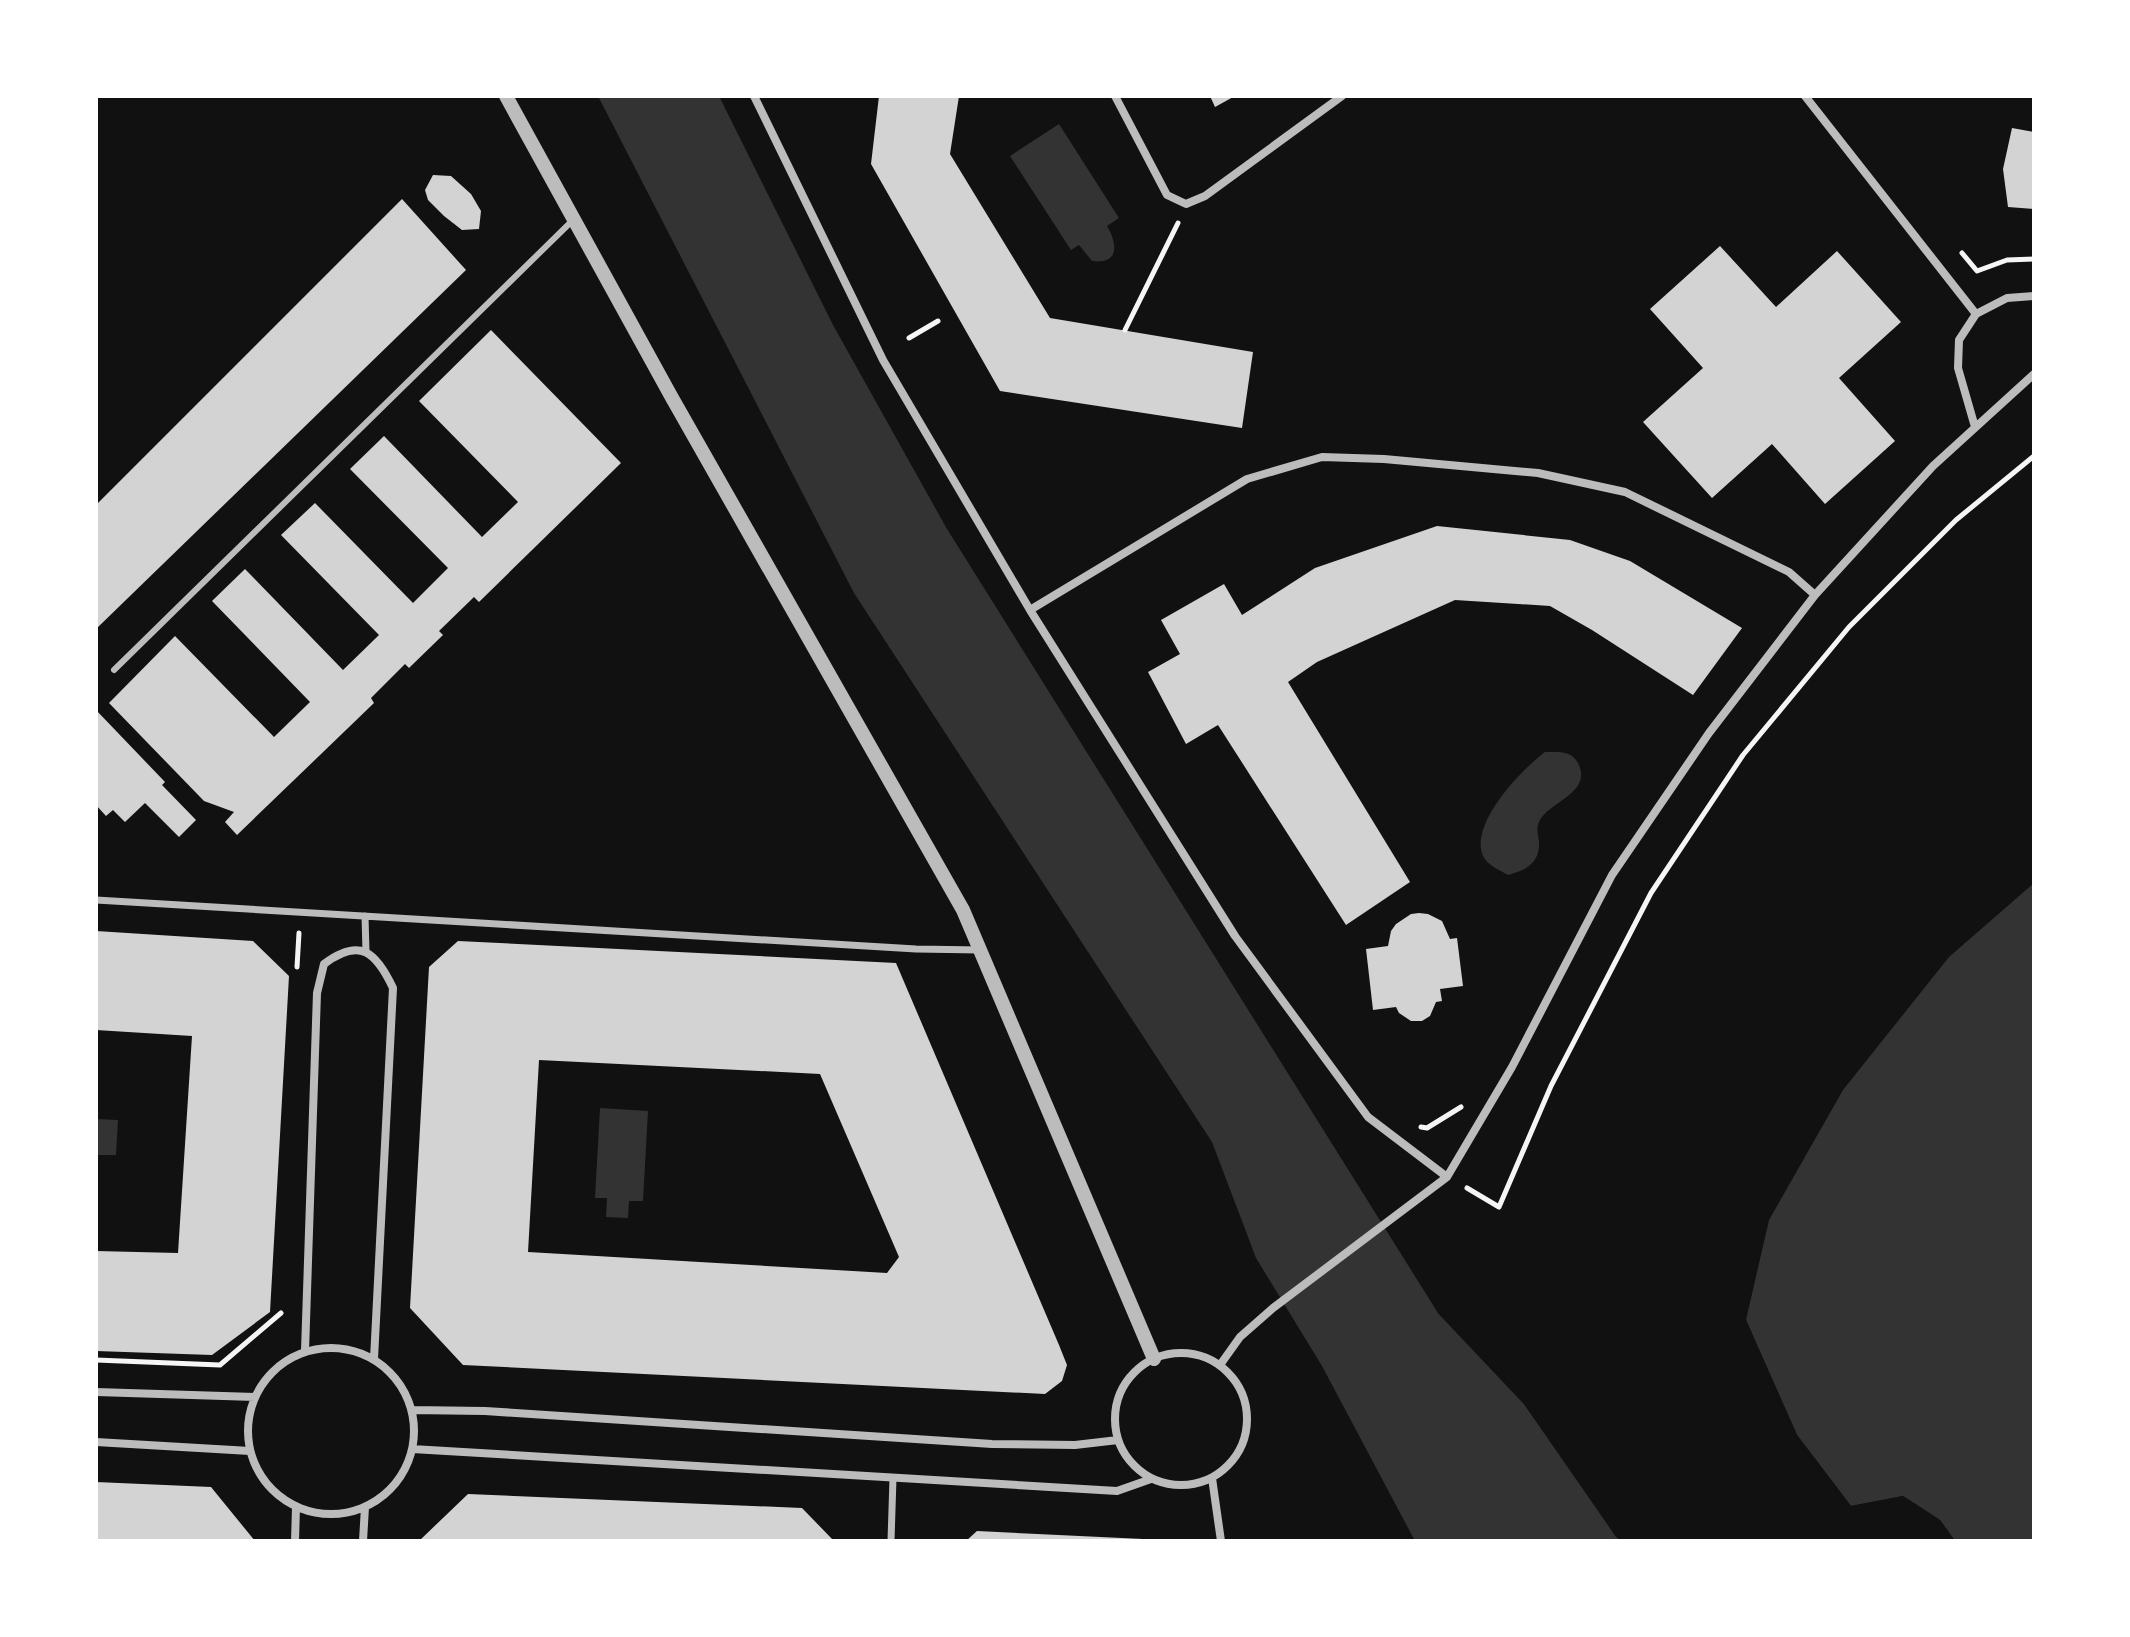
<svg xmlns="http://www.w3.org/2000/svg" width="2130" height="1637" font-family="Bitter,serif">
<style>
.water{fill:#333}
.pier{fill:#111}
.building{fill:#d3d3d3;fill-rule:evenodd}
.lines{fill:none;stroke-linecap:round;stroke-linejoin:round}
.path{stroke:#f5f5f5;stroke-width:5}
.service{stroke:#bcbcbc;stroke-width:6}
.pedestrian{stroke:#bcbcbc;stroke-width:7}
.minor{stroke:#bcbcbc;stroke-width:8}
.tertiary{stroke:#bcbcbc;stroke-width:14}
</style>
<rect width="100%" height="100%" fill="#111"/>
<path class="water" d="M598 96H719L833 325 947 529 1438 1313 1524 1404 1620 1541H1415L1322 1366 1256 1258 1212 1142 854 593Z
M1059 124 1119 218 1107 226C1118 244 1119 265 1092 261L1079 245 1071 250 1010 156Z
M1545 752C1559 752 1571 750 1578 763 1594 795 1544 802 1538 825 1536 830 1539 837 1539 843 1540 863 1525 871 1508 875 1500 870 1488 866 1483 856 1469 824 1522 769 1545 752Z
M2034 883V1541H1955L1940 1520 1903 1496 1851 1506 1797 1435 1746 1320 1769 1220 1843 1090 1949 957Z
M600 1108 648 1111 643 1201H629L628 1218 606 1217 607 1198H595Z
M96 1119 118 1120 116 1155H96Z"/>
<path class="pier" d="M1442 1311 1527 1402 1624 1541 1616 1537 1524 1404 1438 1313Z
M1742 1319 1746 1320 1797 1435 1851 1506 1903 1496 1940 1520 1955 1541H1950L1937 1523 1902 1500 1848 1509 1794 1437Z"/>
<path class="building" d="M879 96H959L950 154 1050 318 1253 352 1242 428 1000 391 871 164Z
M1210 96H1235L1215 107Z
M2012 128 2034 132V209L2008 207 2003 169Z
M433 175 451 176 471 194 481 211 479 229 462 230 444 216 428 200 425 190Z
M402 199 466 270 96 629V505Z
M1720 246 1776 307 1837 251 1901 322 1839 378 1895 441 1825 504 1772 444 1712 498 1643 422 1703 368 1650 309Z
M491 330 621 463 479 602 474 597 439 631 443 635 409 668 405 664 371 698 374 703 237 835 225 822 234 812 204 801 109 703 175 636 274 737 310 702 212 601 245 569 343 670 379 635 281 535 315 503 413 603 448 568 350 469 384 436 482 537 518 502 419 401Z
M1437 526 1570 540 1630 561 1742 628 1693 695 1592 630 1550 606 1455 600 1317 662 1288 682 1410 882 1346 925 1218 725 1186 744 1148 672 1180 654 1161 620 1224 584 1242 615 1315 568Z
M96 710 165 782 162 785 196 820 179 837 145 803 125 822 113 810 106 816 96 805Z
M1419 913 1428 914 1442 921 1450 939 1457 938 1463 986 1440 989 1442 1001 1436 1002 1430 1016 1422 1021H1411L1399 1013 1396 1007 1373 1010 1366 949 1388 946 1391 931 1396 924 1411 914Z
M96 931 253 941 289 976 270 1312 212 1355 96 1351V1251L178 1253 192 1036 96 1030Z
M458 941 896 963 1059 1345 1067 1365 1062 1381 1045 1394 463 1365 410 1308 429 967ZM539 1060 820 1074 899 1257 887 1273 528 1252Z
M96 1482 211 1487 255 1541H96Z
M468 1494 802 1508 834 1541H419Z
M977 1531 1143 1539V1541H966Z"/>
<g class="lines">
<path class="path" d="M1962 253 1977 271 2007 260 2034 259
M1125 330 1178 223
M909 338 938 321
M297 967 299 933
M1421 1127 1427 1128 1461 1107
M1467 1188 1499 1207 1551 1086 1651 893 1743 755 1849 627 1956 520 2034 456
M96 1360 220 1365 281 1313"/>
<path class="service" d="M114 670 572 221"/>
<path class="pedestrian" d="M96 900 916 949 980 950
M365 916 366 952
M891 1541 893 1478"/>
<path class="minor" d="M754 96 883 360 1030 610 1235 936 1368 1117 1447 1177
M1115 96 1167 195 1186 204 1205 196 1342 96
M1805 96 1976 314
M1975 427 1958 368 1959 340 1976 314 2007 298 2034 296
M1030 610 1247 479 1322 457 1384 459 1538 473 1625 492 1789 572 1815 595
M248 1431a83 83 0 1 1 166 0a83 83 0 1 1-166 0Z
M305 1351 317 993 324 964C360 937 376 952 393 988L374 1359
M1115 1419a66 66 0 1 1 132 0a66 66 0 1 1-132 0Z
M1220 1365 1240 1337 1273 1308 1447 1177 1512 1067 1612 875 1709 733 1815 595 1933 466 2034 374
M96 1392 255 1397
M412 1410 485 1411 992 1444 1075 1445 1118 1440
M96 1442 250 1451
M412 1449 1117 1491 1151 1479
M1212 1478 1221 1541
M295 1541 296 1507
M363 1541 365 1507"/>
<path class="tertiary" d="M506 96 671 396 963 910 1154 1359"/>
</g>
<rect width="2130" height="1637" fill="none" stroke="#ffffff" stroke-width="196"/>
</svg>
